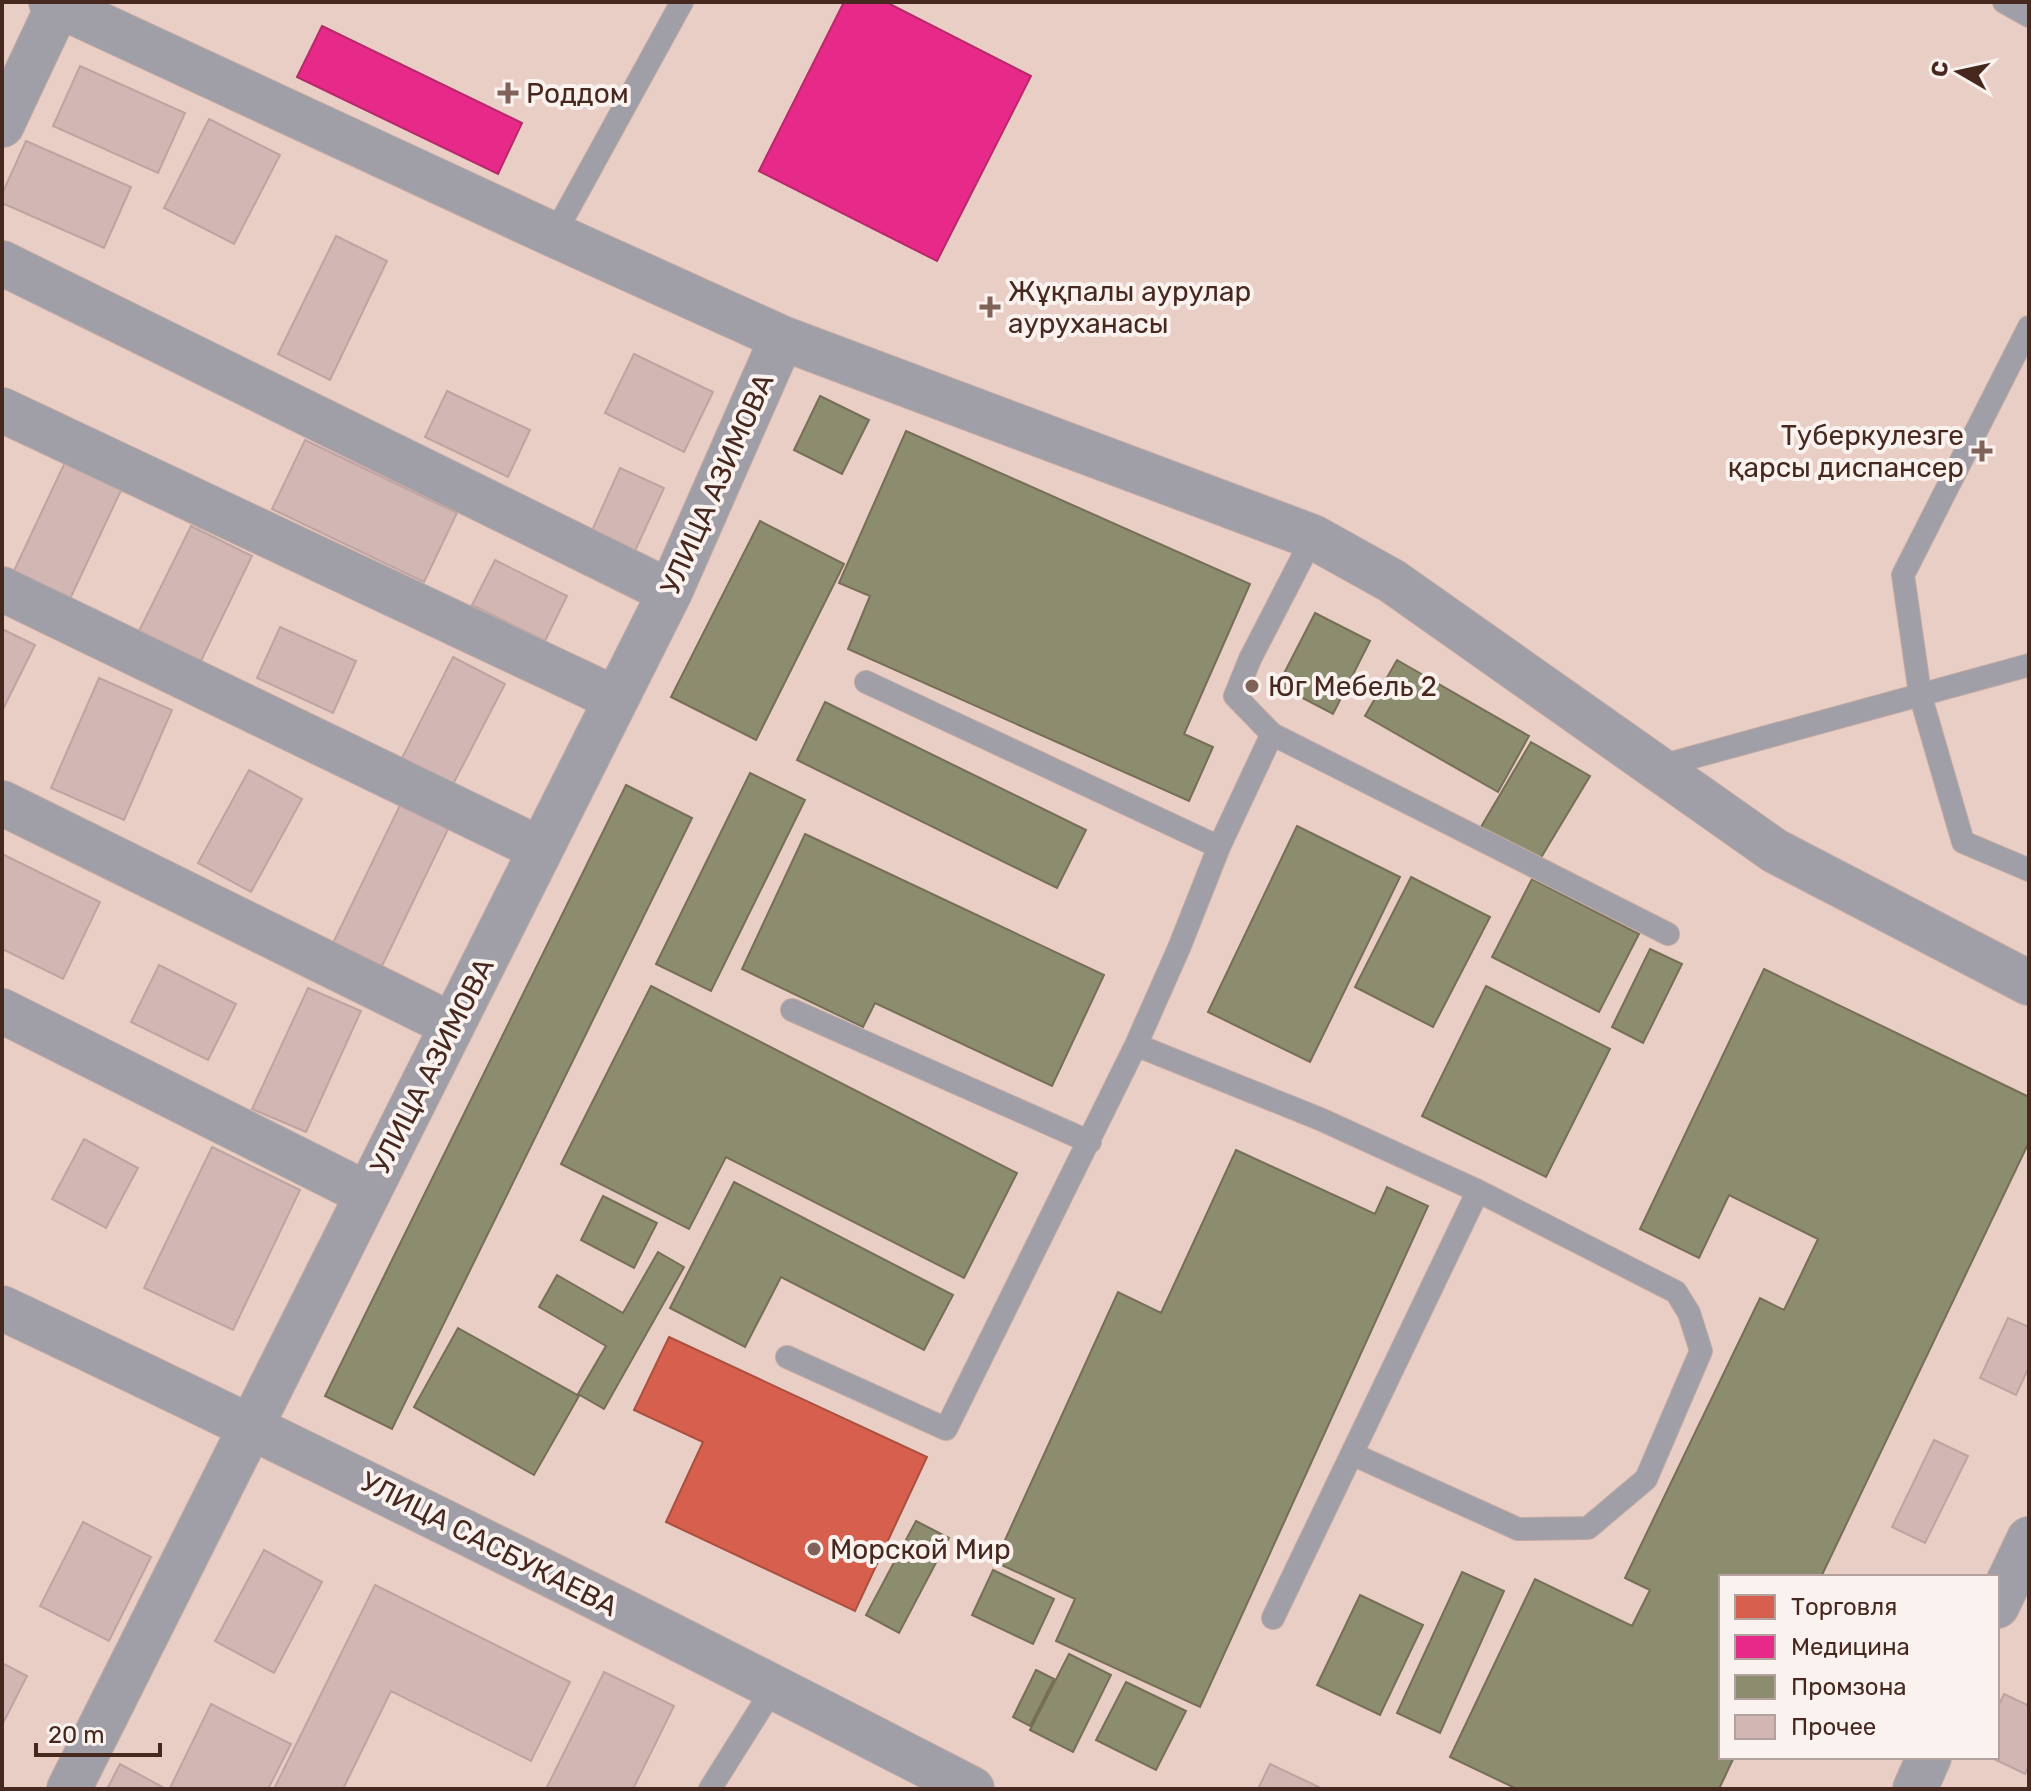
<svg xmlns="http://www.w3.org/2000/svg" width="2031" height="1791" font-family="Rubik,sans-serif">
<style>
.shops{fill:#d6604d;stroke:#ab4f3f;stroke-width:2}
.health{fill:#e7298a;stroke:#b7296a;stroke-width:2}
.industry{fill:#8c8c6e;stroke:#776e56;stroke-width:2}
.building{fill:#d2b6b3;stroke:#bea4a1;stroke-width:2}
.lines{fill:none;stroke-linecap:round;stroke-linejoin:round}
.service-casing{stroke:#c3aba4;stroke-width:24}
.minor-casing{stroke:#c3aba4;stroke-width:46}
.service{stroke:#a09ea6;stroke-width:22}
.minor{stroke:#a09ea6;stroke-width:44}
.poi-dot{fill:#806259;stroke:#faf2ef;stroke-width:3}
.labels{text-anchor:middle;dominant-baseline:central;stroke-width:8;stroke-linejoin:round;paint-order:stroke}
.poi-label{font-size:28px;fill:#47281f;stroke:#faf2ef;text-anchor:start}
.street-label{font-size:28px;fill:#47281f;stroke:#faf2ef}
</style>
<rect width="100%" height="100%" fill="#e9cec6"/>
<path class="shops" d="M669,1337L927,1457L855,1611L666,1522L703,1442L634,1410Z"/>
<path class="health" d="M844,2H886L1031,76L937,261L759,171Z
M322,26L522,123L498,174L297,77Z"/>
<path class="industry" d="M820,396L869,420L842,474L794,450Z
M906,431L1250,584L1184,734L1213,747L1189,801L848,649L870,596L839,583Z
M760,521L844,564L756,740L671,697Z
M1315,613L1370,641L1333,714L1278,685Z
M1397,660L1529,736L1498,792L1365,716Z
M825,702L1086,830L1057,888L797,760Z
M1531,742L1590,776L1539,861L1481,827Z
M750,773L805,800L711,991L656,964Z
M626,785L692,818L392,1429L325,1396Z
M1297,826L1400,877L1310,1062L1208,1012Z
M805,834L1104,975L1052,1086L875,1003L863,1027L742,969Z
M1411,877L1490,917L1433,1027L1355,987Z
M1532,879L1639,934L1599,1012L1492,957Z
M1650,949L1682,964L1643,1043L1612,1027Z
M1764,969L2029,1097V1142L1821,1577H1721V1757H1734L1719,1789H1517L1450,1757L1535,1579L1632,1626L1650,1590L1625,1578L1760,1298L1784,1310L1818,1239L1729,1195L1699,1258L1640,1229Z
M651,986L1017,1173L964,1278L726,1157L689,1229L561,1164Z
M1486,986L1610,1049L1546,1177L1422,1116Z
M1236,1150L1375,1214L1387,1187L1428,1206L1200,1707L1056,1641L1075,1599L995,1562L1118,1292L1161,1313Z
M734,1182L953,1295L924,1350L781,1277L745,1347L670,1308Z
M603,1196L657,1223L634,1268L581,1240Z
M658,1252L684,1267L604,1409L578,1394L606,1346L539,1307L557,1275L623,1313Z
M458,1328L579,1396L534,1475L414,1407Z
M916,1521L949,1538L899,1633L866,1615Z
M993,1570L1054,1599L1033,1644L972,1615Z
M1462,1572L1504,1591L1440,1733L1397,1713Z
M1360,1595L1423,1625L1380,1715L1317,1685Z
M1069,1654L1111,1675L1073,1752L1030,1730Z
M1036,1670L1054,1679L1030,1726L1013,1717Z
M1126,1682L1186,1711L1156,1770L1096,1740Z"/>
<path class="building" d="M80,66L185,113L158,173L53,126Z
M209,119L280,155L234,244L164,208Z
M26,141L131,187L104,248L2,203V194Z
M336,236L387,261L330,380L278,354Z
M634,354L713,392L684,452L605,413Z
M447,391L530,430L508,477L425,437Z
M305,440L457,513L424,582L272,509Z
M67,458L124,484L69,601L12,575Z
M620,468L664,488L628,566L585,546Z
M191,526L252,556L201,661L139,631Z
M495,560L567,596L545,641L472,605Z
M280,627L356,661L333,713L257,678Z
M2,629L35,645L2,711Z
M453,657L505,684L451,788L400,762Z
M99,678L172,710L124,820L51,788Z
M249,770L302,799L251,892L198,863Z
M403,799L451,823L382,966L333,943Z
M2,854L100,902L63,979L2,949Z
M159,965L236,1004L208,1060L131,1022Z
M308,988L361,1011L306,1132L252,1109Z
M84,1139L138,1168L106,1228L52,1199Z
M212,1147L300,1190L233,1330L144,1288Z
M2008,1318L2029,1327V1367L2016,1395L1980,1378Z
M1934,1440L1968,1456L1925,1543L1892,1527Z
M83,1522L151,1557L109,1641L40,1606Z
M264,1550L322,1582L274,1673L215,1641Z
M375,1585L570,1682L531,1761L391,1691L343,1789H274Z
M2,1663L27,1676L2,1725Z
M604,1672L674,1706L633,1789H546Z
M2004,1694L2029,1706V1765L2025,1774L1990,1757H1997V1709Z
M211,1704L291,1744L268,1789L170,1788Z
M120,1764L166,1789H107Z
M1270,1764L1323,1789H1258Z"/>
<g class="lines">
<g class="service-casing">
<path id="service" d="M2004,2L2029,16
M554,235L682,2
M2029,327L1903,575L1920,694L1963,842L2029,870
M866,682L1219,847
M1272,734L1668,934
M1657,767L2029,665
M792,1010L1090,1142
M1136,1045L1320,1119L1478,1191L1676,1292L1689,1313L1701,1351L1646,1479L1588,1528L1518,1529L1352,1454
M787,1357L946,1429L1136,1045L1179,948L1219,847L1272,734L1235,696L1250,659L1313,537
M1273,1618L1478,1191
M710,1789L774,1687"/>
</g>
<g class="minor-casing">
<path id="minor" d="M51,2L554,235L782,338L1313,537L1392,581L1775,851L2029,983
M2,125L58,6
M2,263L670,592
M2,410L616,699
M2,589L540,849
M2,803L452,1025
M2,1011L367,1194
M2,1308C328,1462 651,1623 972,1789
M1997,1606L2029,1539
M69,1789L670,592L782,338
M1915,1789L1929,1757"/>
</g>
<use href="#service" class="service"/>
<use href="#minor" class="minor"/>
</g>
<g class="poi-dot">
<path d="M504 81h8v8h8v8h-8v8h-8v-8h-8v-8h8z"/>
<path d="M986 295h8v8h8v8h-8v8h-8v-8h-8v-8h8z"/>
<path d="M1978 439h8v8h8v8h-8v8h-8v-8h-8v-8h8z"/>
<circle cx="1252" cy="686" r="8"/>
<circle cx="814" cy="1549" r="8"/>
</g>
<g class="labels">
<g class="poi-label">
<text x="526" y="93">Роддом</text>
<text x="1008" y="291">Жұқпалы аурулар<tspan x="1008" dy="32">ауруханасы</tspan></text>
<text x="1964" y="435" text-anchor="end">Туберкулезге<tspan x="1964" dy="32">қарсы диспансер</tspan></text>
<text x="1268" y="686">Юг Мебель 2</text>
<text x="830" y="1549">Морской Мир</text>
</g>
<g class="street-label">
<text transform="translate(717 484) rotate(-66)">УЛИЦА АЗИМОВА</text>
<text transform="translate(432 1066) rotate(-63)">УЛИЦА АЗИМОВА</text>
<text transform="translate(489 1544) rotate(27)">УЛИЦА САСБУКАЕВА</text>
</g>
</g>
<rect width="2031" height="1791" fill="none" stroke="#47281f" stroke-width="8"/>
<rect x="1719" y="1575" width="280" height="184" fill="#faf2ef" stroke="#b2a19c" stroke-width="2"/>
<rect x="1735" y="1595" width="40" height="24" fill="#d6604d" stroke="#b2a19c" stroke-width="2"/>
<text x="1791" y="1615" font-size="24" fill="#47281f">Торговля</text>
<rect x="1735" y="1635" width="40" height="24" fill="#e7298a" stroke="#b2a19c" stroke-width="2"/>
<text x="1791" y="1655" font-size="24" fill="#47281f">Медицина</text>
<rect x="1735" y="1675" width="40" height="24" fill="#8c8c6e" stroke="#b2a19c" stroke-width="2"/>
<text x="1791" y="1695" font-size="24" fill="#47281f">Промзона</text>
<rect x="1735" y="1715" width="40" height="24" fill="#d2b6b3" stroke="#b2a19c" stroke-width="2"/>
<text x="1791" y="1735" font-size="24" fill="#47281f">Прочее</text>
<g transform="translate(1959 72) rotate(279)" stroke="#faf2ef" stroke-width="6" paint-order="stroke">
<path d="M0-6L14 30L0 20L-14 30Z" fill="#47281f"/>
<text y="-12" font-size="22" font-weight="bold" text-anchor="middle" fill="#47281f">С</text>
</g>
<path d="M36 1743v12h124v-12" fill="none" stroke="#47281f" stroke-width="4"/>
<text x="48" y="1743" font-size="24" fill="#47281f" stroke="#faf2ef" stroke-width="6" paint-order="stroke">20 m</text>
</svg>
